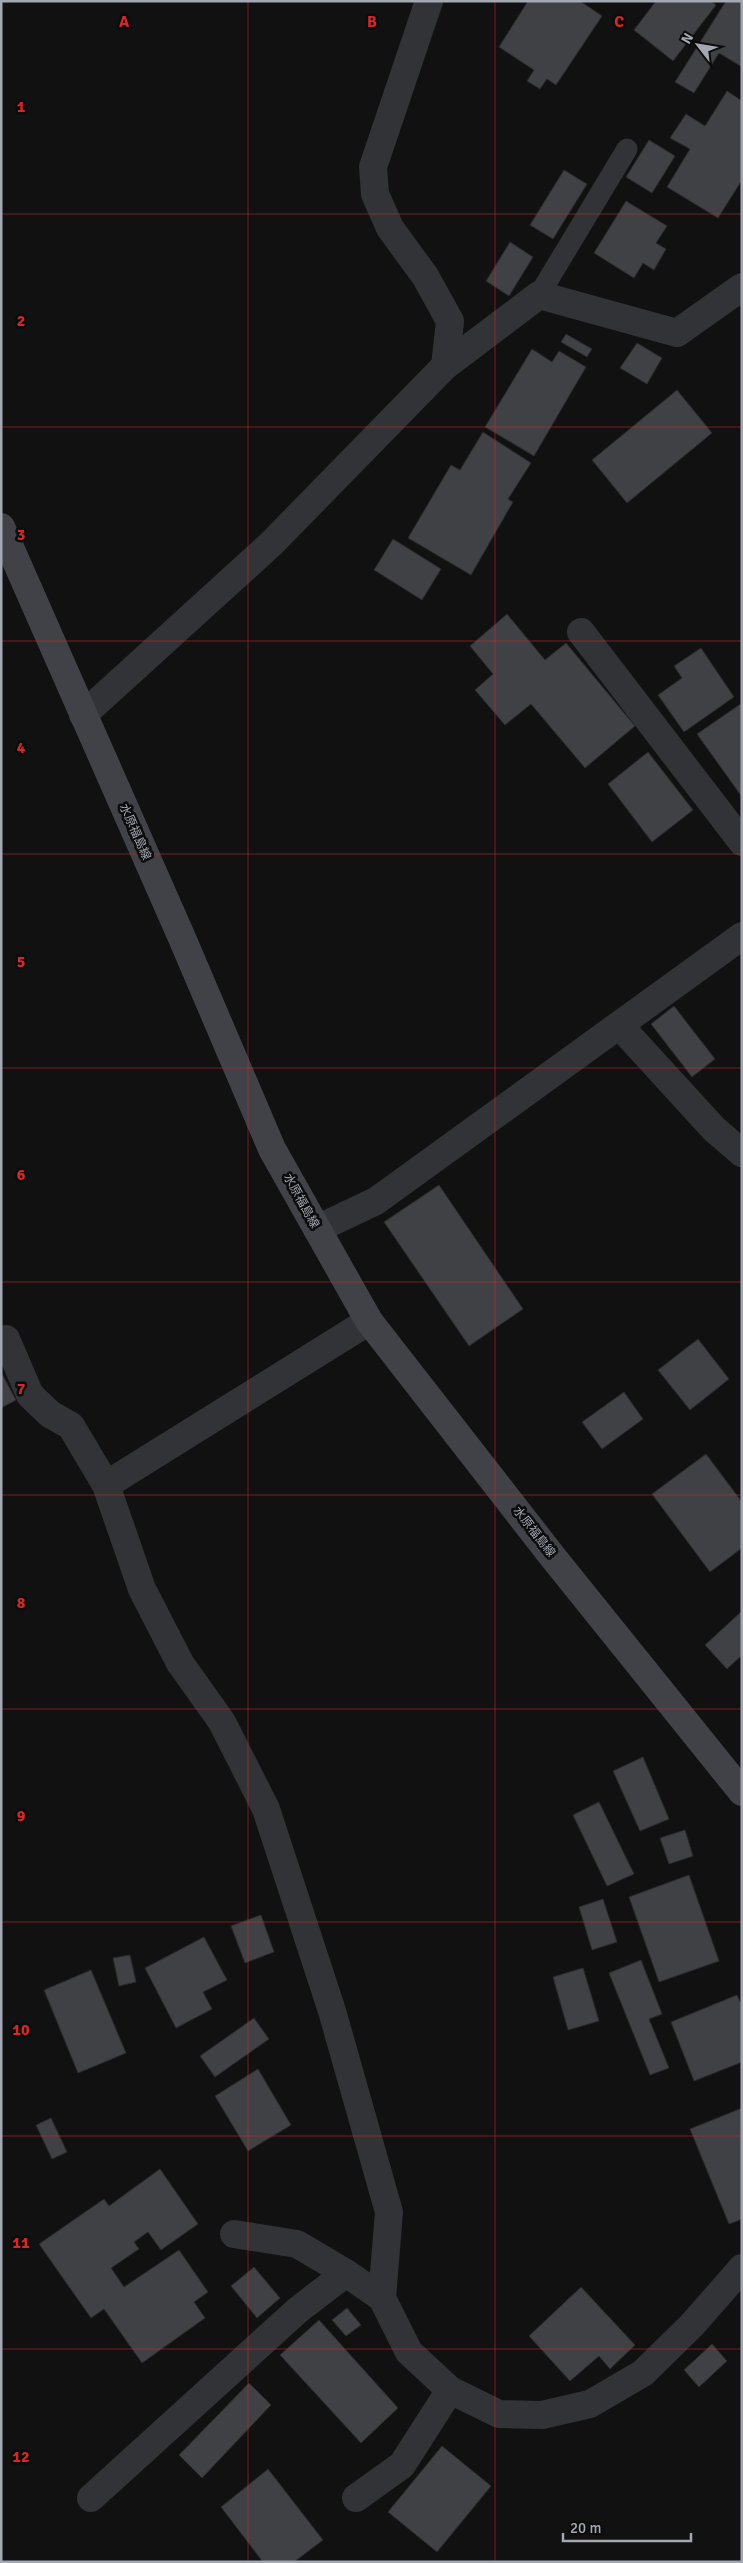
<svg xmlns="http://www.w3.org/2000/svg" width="743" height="2563" font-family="Signika,'Noto Sans JP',sans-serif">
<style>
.building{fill:#404145;stroke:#2b2b2e}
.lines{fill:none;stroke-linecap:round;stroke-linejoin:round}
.service{stroke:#323337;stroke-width:21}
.minor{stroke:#323337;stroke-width:28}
.secondary{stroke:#404247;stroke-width:28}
.grid{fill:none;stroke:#d62828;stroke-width:1;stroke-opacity:0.55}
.labels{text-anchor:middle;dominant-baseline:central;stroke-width:5;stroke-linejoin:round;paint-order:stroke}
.street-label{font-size:12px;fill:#a3a8b2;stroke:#0c0c0d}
.grid-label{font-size:16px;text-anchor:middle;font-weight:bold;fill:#d62828;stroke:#0c0c0d;stroke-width:5;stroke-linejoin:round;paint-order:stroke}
</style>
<rect width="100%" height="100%" fill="#111112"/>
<path class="building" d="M528,1H580L602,16L556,85L547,79L540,89L527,81L534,70L499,47Z
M656,1H711L716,5L673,61L634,30Z
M726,1H742V67L719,53L694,93L675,82Z
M727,91L742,101V180L718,218L667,187L690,149L670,138L686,114L705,126Z
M649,140L675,156L652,193L626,177Z
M564,170L587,184L553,239L530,225Z
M626,201L667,226L656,243L666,249L654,270L643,263L634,278L594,253Z
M510,242L533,257L509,296L486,281Z
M566,334L592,349L587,357L561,342Z
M637,343L662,358L647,384L620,368Z
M532,349L552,362L559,351L586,367L534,456L485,427Z
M677,390L712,433L627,503L592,460Z
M483,432L531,463L508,499L513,502L471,575L408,538L451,465L460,470Z
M393,539L441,569L422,600L374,570Z
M507,614L545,660L566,643L635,726L585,768L531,704L505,725L475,690L493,674L470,646Z
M701,648L734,697L684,732L658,695L682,678L674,666Z
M742,703V797L697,734Z
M648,752L693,810L652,842L608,784Z
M674,1006L715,1059L692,1077L651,1024Z
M439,1185L523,1309L469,1346L384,1222Z
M698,1339L729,1379L690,1410L658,1370Z
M1,1372L16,1400L1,1408Z
M624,1392L643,1419L602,1449L582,1422Z
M706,1454L742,1502V1548L710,1572L652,1494Z
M742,1611V1655L727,1669L705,1645Z
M643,1757L669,1819L640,1831L613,1771Z
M599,1802L634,1874L607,1886L573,1815Z
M685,1830L693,1856L669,1864L660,1838Z
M689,1875L719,1961L659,1982L629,1897Z
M603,1899L617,1942L592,1950L579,1907Z
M261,1915L274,1952L245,1963L231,1926Z
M204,1937L227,1980L203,1992L212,2009L176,2028L145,1968Z
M130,1955L136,1982L119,1986L113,1958Z
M641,1960L662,2014L649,2019L669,2068L650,2075L609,1973Z
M583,1968L599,2021L568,2030L553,1977Z
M91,1970L126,2053L78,2073L44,1990Z
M737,1995L742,2006V2062L694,2081L671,2022Z
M254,2018L269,2039L215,2077L200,2056Z
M258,2069L291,2125L248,2151L215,2096Z
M742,2108V2219L729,2224L690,2129Z
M51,2118L67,2152L52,2159L36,2125Z
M160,2169L198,2224L161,2250L148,2232L134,2242L139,2249L111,2268L124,2287L179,2250L208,2292L194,2302L205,2318L142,2363L104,2309L91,2318L39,2244L104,2199L109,2206Z
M254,2267L280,2298L257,2318L231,2286Z
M581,2287L635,2345L610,2369L599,2356L570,2381L529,2336Z
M347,2308L361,2325L346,2336L332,2320Z
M319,2320L398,2408L361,2443L280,2355Z
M712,2344L727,2361L699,2387L684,2370Z
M249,2383L271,2405L202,2478L179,2455Z
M442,2446L491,2486L437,2552L388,2512Z
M268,2469L323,2540L294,2562H263L221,2507Z"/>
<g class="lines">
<path class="service" d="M539,295L627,149"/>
<path class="minor" d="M445,366L539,295L677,333L742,287
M581,632L742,842
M83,715L271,544L445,366L450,321L425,276L390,228L375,194L373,167L429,1
M619,1025L714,1129L742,1153
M317,1229L376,1201L742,936
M6,1339L30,1395L50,1414L71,1426L106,1485L142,1589L180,1663L222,1722L266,1809L332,2011L389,2212L382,2298
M106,1485L369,1321
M234,2234L297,2244L346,2273L382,2298L409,2352L450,2390L499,2414L542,2415L590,2404L643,2373L692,2325L742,2268
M91,2498L298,2310L346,2273
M356,2498L402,2465L450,2390"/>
<path class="secondary" d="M1,527L182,938L272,1149L369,1321L552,1556L742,1792"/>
</g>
<path class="grid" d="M248,1V2562M495,1V2562M1,214H742M1,427H742M1,641H742M1,854H742M1,1068H742M1,1282H742M1,1495H742M1,1709H742M1,1922H742M1,2136H742M1,2349H742"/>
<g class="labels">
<g class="street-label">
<text transform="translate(135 832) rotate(66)">水原福島線</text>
<text transform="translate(301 1201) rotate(61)">水原福島線</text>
<text transform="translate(534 1532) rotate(52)">水原福島線</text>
</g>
</g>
<g class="grid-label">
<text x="124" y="27">A</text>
<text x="372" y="27">B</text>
<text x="619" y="27">C</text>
<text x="21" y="112">1</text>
<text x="21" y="326">2</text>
<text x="21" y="540">3</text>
<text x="21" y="753">4</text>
<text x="21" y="967">5</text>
<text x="21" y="1180">6</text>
<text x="21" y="1394">7</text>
<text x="21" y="1608">8</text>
<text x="21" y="1821">9</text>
<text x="21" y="2035">10</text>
<text x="21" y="2248">11</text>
<text x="21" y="2462">12</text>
</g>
<rect width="743" height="2563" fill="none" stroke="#a3a8b2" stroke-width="5"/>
<g transform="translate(698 45) rotate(301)" stroke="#0c0c0d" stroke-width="4" paint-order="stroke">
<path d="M0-4L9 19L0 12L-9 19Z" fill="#a3a8b2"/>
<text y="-8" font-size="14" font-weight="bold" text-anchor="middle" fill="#a3a8b2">N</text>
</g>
<path d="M563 2533v8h128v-8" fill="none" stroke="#a3a8b2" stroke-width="2.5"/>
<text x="570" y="2533" font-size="15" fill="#a3a8b2" stroke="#0c0c0d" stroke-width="4" paint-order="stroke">20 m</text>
</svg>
